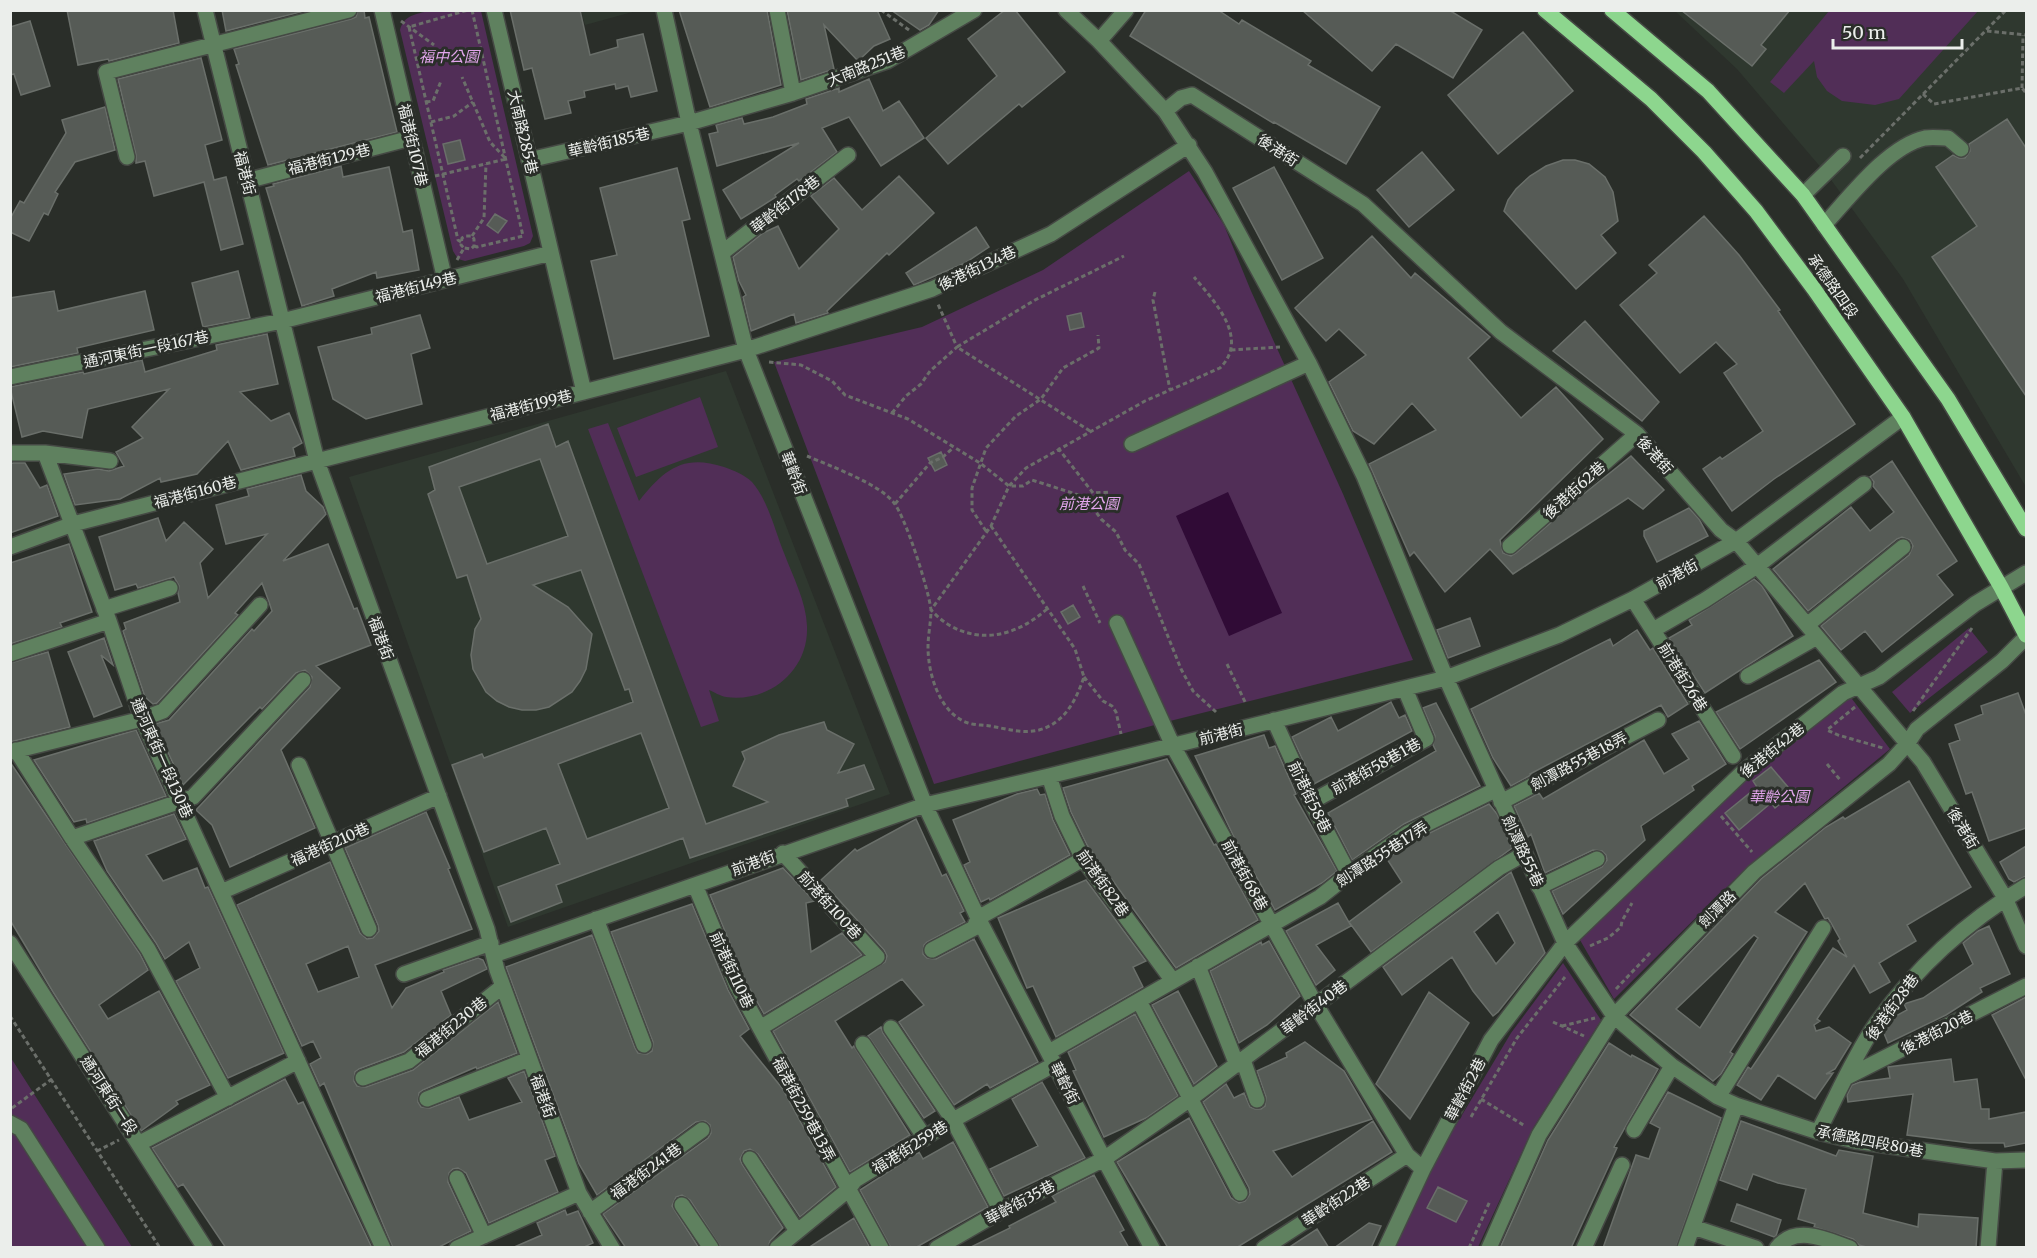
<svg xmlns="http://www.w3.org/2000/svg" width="2037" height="1258" font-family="Merriweather,'Noto Sans TC',serif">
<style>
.built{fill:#2f382f}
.green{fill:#512e57}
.water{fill:#300b36}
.building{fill:#565b56;stroke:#6a6f6a;stroke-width:1.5;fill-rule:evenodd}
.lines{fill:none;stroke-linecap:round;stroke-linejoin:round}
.minor-casing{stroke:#454944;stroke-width:18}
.major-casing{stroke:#454944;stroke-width:18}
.path{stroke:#6b6f6a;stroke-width:3;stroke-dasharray:4.5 3;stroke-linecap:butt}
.minor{stroke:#5f815f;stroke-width:15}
.major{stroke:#8dd68e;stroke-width:15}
.labels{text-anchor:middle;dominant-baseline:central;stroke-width:6;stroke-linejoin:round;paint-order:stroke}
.park-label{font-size:15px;font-style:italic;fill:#e1a5eb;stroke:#2a2e29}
.street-label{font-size:15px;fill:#ebeeeb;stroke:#2a2e29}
</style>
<rect width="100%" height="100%" fill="#2a2e29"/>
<path class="built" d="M581,10H636V11L585,25Z
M1675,11H2026V487L1903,279L1829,177L1737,69Z
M726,371L890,794L508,927L349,477Z"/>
<path class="green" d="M429,11H481L533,236L530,243L524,246L465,261L458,259L453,251L400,30C404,15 416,14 429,11Z
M1829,11V10L1978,11L1899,99L1875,105L1842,101L1827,91L1817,77L1814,61L1784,93L1770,82Z
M1189,171L1224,225L1251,291L1343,494L1413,660L1166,722L934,784L774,362L922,327L1043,270Z
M700,397L718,447L636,477L617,428Z
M608,423L639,501C663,471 682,453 724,467C733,470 745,475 752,482C768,500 775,531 784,553C793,577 806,601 807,626C809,671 768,703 726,697C720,696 714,692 709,690L719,721L701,727L588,429Z
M1969,628L1988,652L1910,713L1892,692Z
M1849,695L1890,749L1748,866L1614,999L1580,940L1747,777Z
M1563,963L1601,1020L1533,1128L1478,1247L1394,1248L1428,1172L1511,1033Z
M11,1058L132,1247H11Z"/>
<path class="water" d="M1228,492L1282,613L1229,636L1176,516Z"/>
<path class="building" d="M67,10H173L179,43L109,61L108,59L78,65Z
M222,10H308L226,31Z
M358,10H364L365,18L369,17L397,132L268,165L236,65L239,64L234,49L351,19L356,17Z
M510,10H580L590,55L618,47L617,40L643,34L657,91L631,97L628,86L616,89L615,84L584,91L585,97L568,101L571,113L545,119L532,68L524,70Z
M679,10H767L781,85L710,107Z
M787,10H877L890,39L874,46L858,61L824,25L834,69L801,80Z
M891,10H939L929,25L920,30Z
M1005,10H1015L1065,72L1022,107L1019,104L948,164L926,138L997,76L968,39Z
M1146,10H1218L1239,24L1242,20L1311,61L1308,65L1380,107L1346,164L1274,122L1273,123L1130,36Z
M1302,10H1449L1482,30L1453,78L1396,44L1372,71Z
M1681,10H1790L1761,45L1766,49L1752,66Z
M30,21L50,86L21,95L14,74L10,75V27Z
M1523,32L1573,91L1498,154L1448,95Z
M201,58L222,140L205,145L214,180L226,177L243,244L221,250L204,182L154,196L145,161L136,163V155L118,79Z
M869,79L883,111L899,101L924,138L881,166L849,117L822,128L837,152L799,181L797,179L775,195L776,197L741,219L723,190L799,143L717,166L709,134L718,132L716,125L742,118L744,124L773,117L807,104L806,99L839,88V92Z
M105,107L115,150L75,162L55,192L58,194L48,215L44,213L29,241L10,232V219L20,201L24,203L66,133L62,120Z
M2007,119L2026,148V396L1932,257L1977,226L1936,167L1953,155L1959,158H1965L1970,151L1969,144Z
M460,140L465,160L448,164L443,144Z
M1422,152L1454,190L1409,227L1377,190Z
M1563,160H1575L1589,164L1605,177L1613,192L1618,221L1601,235L1616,253L1576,289L1504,211L1508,200L1516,189L1530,176L1546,166Z
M341,166L343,177L389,167L403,232L412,230L419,270L377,278L376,272L332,289L334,296L302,306L266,188L274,186L273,184Z
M1274,167L1323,258L1282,280L1233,188Z
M677,168L690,219L682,221L709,336L614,359L591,261L617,255L600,188Z
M899,176L934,213L889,255L887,253L827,311L828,313L796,323L794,314L751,331L743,297L746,295L739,281L733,257L763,233L778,226L799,269L839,229L811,196L834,178L862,210Z
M495,214L507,221L498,233L487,225Z
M1704,216L1739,255L1780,310L1778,311L1855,424L1774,479L1732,511L1703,469L1720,457L1722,459L1763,431L1724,373L1737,364L1716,342L1680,373L1620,305L1657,273L1649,265Z
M976,227L989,247L965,263L914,285L906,273Z
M1372,236L1411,278L1415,273L1490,337L1468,358L1521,418L1556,387L1603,439L1500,540L1503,553L1511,556L1516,553L1580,497L1631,456L1664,490L1643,509L1628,498L1513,574L1490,549L1445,592L1414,552L1410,556L1369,464L1436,430L1412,403L1374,444L1353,431L1329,382L1366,355L1339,329L1326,341L1295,308Z
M238,271L250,318L203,327L192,283Z
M54,291L58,311L145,291L154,330L77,348L78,353L10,367V298Z
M1081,313L1084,327L1070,330L1067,316Z
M420,315L430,348L411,354L422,404L366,419L333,399L318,347L372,334L371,328Z
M1585,321L1659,402L1642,421L1553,351Z
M267,334L278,384L240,392L271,421L289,413L302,443L293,448L295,456L241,470L228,441L197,474L161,482L160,478L120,499L75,505L64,474L98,469L109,471L124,466L116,452L143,438L132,427L169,389L88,409L82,438L43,431L22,437L10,387L83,372L84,374L142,360L145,372L217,350L216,345Z
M548,424L556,447L568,441L706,824L768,802L733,786L745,759L742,752L779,735L824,722L827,730L854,744L838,773L864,765L874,789L846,799L848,806L690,858L683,838L556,885L562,902L511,922L498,887L560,864L546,828L484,852L452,765L482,754L484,758L633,702L629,689L625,690L581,570L533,585L568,607L592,634L586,669L580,681L572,692L549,707L536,710H522L509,707L497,701L486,692L473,669L471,655L475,629L481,619L467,575L457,578L428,494L435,490L429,467ZM540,459L568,536L487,564L459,487ZM641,733L669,808L587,839L558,764Z
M941,452L947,465L935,471L928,458Z
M1892,461L1957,561L1937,575L1953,595L1882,652L1865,631L1841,650L1821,626L1909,555L1913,546L1910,540L1902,537L1897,539L1808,611L1773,569L1851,507L1870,531L1894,512L1873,486L1874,482L1870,477Z
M13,463H25L40,488L47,485L58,516L10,533V464Z
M301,475L306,491L323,507L326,514L283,561L328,544L354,609L357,608L371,645L316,666L340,688L281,750L315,828L230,867L212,825L196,810L310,687L312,677L305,670L296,673L262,709L260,707L183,785L155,724L169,720L252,629L254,631L272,611L269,602L262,583L235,613L238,615L157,703L153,704L145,697L123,631L126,629L124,623L180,602L178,593L179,586L174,577L138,588L136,584L115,590L99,537L158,518L166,541L184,522L213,549L200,563L208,598L267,534L226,544L216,505L249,496L247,489Z
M1689,508L1699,519L1708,536L1657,562L1644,536V531Z
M69,544L92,612L60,623L62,627L10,644V563Z
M1754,579L1762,586L1793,636L1705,693L1669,638L1692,625L1689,620Z
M1073,605L1080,617L1068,624L1061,612Z
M1470,618L1480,646L1448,658L1437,630Z
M1637,630L1650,650L1653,648L1688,704L1668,717L1661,705L1530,774L1531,775L1511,786L1493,758L1471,709L1610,639L1613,646Z
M104,638L113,665L101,655L122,706L94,717L68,652Z
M48,652L70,727L10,742V663Z
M1819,660L1836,682L1740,749L1716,712Z
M2018,693L2026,715V828L1989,841L1972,792L1966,794L1949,744L1960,740L1955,725L1983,714L1981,706Z
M1391,702L1399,718L1405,715L1412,731L1314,784L1292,737L1331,717L1338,731Z
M1436,703L1480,786L1404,824L1352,860L1328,813L1436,751L1433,745L1435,736L1423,708Z
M1699,721L1726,764L1692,786L1694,790L1641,826L1645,840L1563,914L1552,891L1602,867L1607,860L1606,855L1602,851L1593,850L1545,873L1531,834L1528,837L1514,806L1539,793L1543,799L1644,740L1664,774L1689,759L1672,734Z
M136,730L166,796L87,823L86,819L74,822L34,760Z
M1264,735L1269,748L1275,746L1296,794L1294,795L1337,871L1322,883L1275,910L1233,835L1195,756Z
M1167,759L1214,845L1216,844L1258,920L1176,968L1087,845L1071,812L1063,788Z
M10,762L140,954L148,970L99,1005L108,1019L159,991L210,1085L176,1101L178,1104L141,1131L53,992L10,920Z
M1771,767L1793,793L1775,808L1771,803L1739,830L1725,813L1757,787L1753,781Z
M1909,781L1971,887L1907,925L1916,941L1879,963L1890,982L1870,993L1854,965L1817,1019L1820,1021L1814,1025L1816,1031L1829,1027L1851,1043L1835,1069L1826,1074L1833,1073L1815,1099L1778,1075L1761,1100L1737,1085L1748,1067L1751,1069L1833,948L1847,957L1838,941L1840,939L1831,923L1828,918L1825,919L1805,883L1775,912L1807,932L1730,1052L1733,1054L1721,1074L1713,1081L1630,1015L1761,879L1826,827L1843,817L1845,819ZM1754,935L1758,938L1700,1028L1676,1009Z
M1037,789L1040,795L1045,794L1053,820L1070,855L990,900L989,898L981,902L964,865L970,862L953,820L1017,794Z
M1489,804L1497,814L1512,848L1371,952L1349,922L1402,882L1387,859L1413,841Z
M426,812L450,868L448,869L472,929L375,965L392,1008L406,988L444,972L443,970L478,958L483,960L487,969L441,991L451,1015L404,1052L359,1069L355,1072L354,1081L357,1086L366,1087L413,1070L498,1002L517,1053L477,1069L476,1067L423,1090L419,1093L418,1102L421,1107L430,1108L459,1097L469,1120L522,1102L508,1078L524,1071L555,1156L545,1160L558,1192L489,1223L466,1173L458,1168L453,1169L449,1173L448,1182L471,1231L437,1248H393L324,1083L320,1086L310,1064L321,1058L313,1041L302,1046L237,905L330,862L360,933L367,939L373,938L379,931L378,925L345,848ZM348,946L359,977L318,992L306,964Z
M174,814L186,839L146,855L163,881L197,868L205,888L208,887L284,1053L228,1078L176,981L200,968L189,942L165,959L156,943L107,871L94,841Z
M916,819L942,876L946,874L964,911L960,913L965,922L927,942L924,945L923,954L927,958L936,959L974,939L1038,1062L990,1088L987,1084L954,1105L899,1022L924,1005L902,979L835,1021L852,1048L854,1046L910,1135L850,1172L773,1031L885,962L887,956L884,950L821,880L855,849L857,851Z
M2026,846V876L2014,882L2009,879L2000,862Z
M783,868L814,901L806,903L811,952L842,933L862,955L764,1014L746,982L710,895Z
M1511,872L1545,953L1498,1012L1493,1016L1473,991L1452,957L1402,995L1383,967ZM1498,912L1515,943L1496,964L1474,932Z
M1086,880L1146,961L1133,967L1143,987L1056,1037L1033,986L1027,988L998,918Z
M1338,903L1351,926L1316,945L1335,970L1316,985L1286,931Z
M692,904L728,990L749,1029L740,1036L782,1088L836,1187L800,1217L758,1154L750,1149L744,1151L740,1159L742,1164L783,1228L770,1241L768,1248H721L690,1200L682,1195L676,1197L672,1206L699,1248H626L603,1214L708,1138L711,1133L710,1125L705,1121L696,1122L597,1195L579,1164L506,967L592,935L635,1048L638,1053L647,1054L652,1051L653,1042L611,932Z
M1989,926L2010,974L1980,988L1982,992L1946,1015L1888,1043L1883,1031L1894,1017L1907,1010L1904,1004L1923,998L1973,964L1963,943L1978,931Z
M1269,941L1300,996L1267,1025L1239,1043L1210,971L1261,942L1262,945Z
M1178,991L1217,1066L1194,1084L1152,1005Z
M1429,992L1469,1023L1410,1119L1376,1084Z
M2026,997V1080L1992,1015Z
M1135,1014L1178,1096L1146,1118L1104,1137L1073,1071L1076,1070L1068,1052Z
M881,1027L883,1033L935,1111L924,1118L868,1036Z
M1305,1042L1344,1071L1372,1119L1273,1151L1292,1177L1373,1121L1392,1152L1236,1248H1168L1117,1162L1189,1118L1231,1198L1239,1203L1245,1201L1250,1194L1249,1188L1203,1102L1226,1084L1234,1098L1244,1093L1250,1107L1255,1109H1261L1265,1106L1266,1097L1257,1071L1287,1057L1286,1053Z
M1609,1043L1631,1057L1632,1055L1658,1069L1614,1147L1617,1148L1571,1248H1500L1548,1140Z
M1951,1059L1954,1082L1977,1079L1981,1109H1989V1119L2026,1112V1143L2005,1147L2004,1143H1970L1907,1135L1913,1094L1848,1102L1847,1095L1852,1085L1860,1082L1890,1078L1888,1067Z
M285,1079L298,1104L303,1102L372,1248H226L183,1184L178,1187L152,1148Z
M1042,1082L1085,1158L1004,1196L990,1169L1038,1146L1012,1099Z
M1668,1092L1721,1118L1676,1248H1603L1636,1155L1649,1159L1660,1128L1650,1123Z
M1741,1121L1836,1156L1839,1150L1873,1156L1863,1213L1918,1227L1919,1214L1978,1218L1976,1248H1870L1859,1245L1853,1239L1814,1227L1815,1224L1798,1219L1806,1189L1778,1183L1753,1174L1747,1190L1720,1180Z
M953,1142L988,1207L915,1248H891L860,1190L919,1152L923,1159Z
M1094,1175L1124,1230L1120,1232L1129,1248H969L1010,1228L1009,1226L1056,1202L1052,1196Z
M1438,1187L1467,1201L1456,1222L1427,1208Z
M1737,1204L1781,1220L1776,1236L1774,1237L1731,1221Z
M565,1210L567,1215L578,1211L593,1243L582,1248H512L542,1235L537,1223Z
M854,1218L870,1248H808Z
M1369,1223L1381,1226L1371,1248H1334Z
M1317,1229L1329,1248H1288Z"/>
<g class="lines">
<g class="minor-casing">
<path id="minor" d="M205,10L317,461L487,929L497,970L579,1193L612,1248
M382,10L445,280
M494,10L584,392
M664,10L689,123L746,350L925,805L978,918L1104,1159L1152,1248
M777,10L793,93
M1066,10L1099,41L1165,111L1205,172L1309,363L1364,476L1446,678L1565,943L1614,1016L1672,1066L1718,1097L1736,1105L1818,1132L1855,1141L1995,1161L2026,1160
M1099,41L1126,10
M1165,111L1181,98L1192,95L1363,204L1501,332L1637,434L1721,530L1736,541L1923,762L2005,898L2026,946
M127,157L106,72L349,10
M529,160L689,123L793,93L887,61L974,10
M246,181L411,138
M1803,195L1843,156
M1824,225C1849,198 1888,146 1925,138C1932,137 1941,138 1948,138L1961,149
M723,252L848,155
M10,377L282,321L551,253
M1132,444L1309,363
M10,453H45L110,461
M45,453L109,621L142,719L383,1248
M1510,546L1637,434
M10,547L73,524L746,350L932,289L1051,234L1189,145
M1633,599L1733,756
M104,609L170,588
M1117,623L1173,746L1316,1005L1407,1155L1423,1169
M1807,625L1903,547
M1653,630L1705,600L1757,566L1864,484
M10,654L109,621
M1748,676L1817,637
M1274,720L1311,802L1349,874
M16,750L72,838L148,949L228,1098
M10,752L142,719L163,711L260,605
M299,765L369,929
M1049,776L1062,816L1083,859L1173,981
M1311,802L1426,739L1405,689
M1501,802L1658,720
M72,838L193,797L303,680
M695,885L737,986L881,1248
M1539,887L1597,859
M221,892L439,796
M596,919L644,1045
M10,943L205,1248
M932,950L974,928L978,918L1083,859
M494,955L925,805L1049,776L1446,678L1559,635L1633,599L1736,541L1903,417
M1198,966L1237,1065
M404,974L491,943
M1139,1001L1240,1193
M760,1028L877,957L783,853
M891,1028L953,1120L1001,1211
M863,1044L925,1138
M1049,1052L1320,897L1349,874L1408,833L1495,790
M1243,1060L1257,1100
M1847,1077L2026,986
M363,1078L409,1061L503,986
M1718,1097L1823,928
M427,1099L529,1059
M10,1123L21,1129L97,1248
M1634,1130L1672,1066
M1818,1132C1836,1098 1852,1060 1874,1027C1913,970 1967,921 2026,886
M140,1143L298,1061
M750,1159L797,1231
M457,1178L484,1236
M682,1205L711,1248
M590,1212L702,1130
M1693,1227L1756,1248
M457,1248L579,1193
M777,1248L848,1190L855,1180L953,1120L1055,1064
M937,1248L1001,1211L1104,1159L1190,1099L1499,868L1524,854
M1264,1248L1407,1155
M1386,1248L1423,1169L1491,1040L1565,943L1743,772L1843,693L1879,677L1975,604L2026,573
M1489,1248L1539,1135L1614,1016L1754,872L1889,764L1907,744L1917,729L2002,661L2026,637
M1584,1248L1622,1165
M1685,1248L1736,1105
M1777,1248C1795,1224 1828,1240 1850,1248
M1988,1248L1995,1161"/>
</g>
<g class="major-casing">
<path id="major" d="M1545,10L1651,99L1704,152L1756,211L1814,289L1903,417L2001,587L2026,635
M1612,10L1708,91L1803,195L1948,399L2026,529"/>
</g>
<path class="path" d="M472,10L523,236L477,247L474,246
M881,10L909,30
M401,21L434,45
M1987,31L2026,35
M469,57L481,53
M2022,88L2023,35
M1923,94L1934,104L2022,88L2026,93
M426,102L433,101L441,81
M431,122L454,116L473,102
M1860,158L2006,10
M435,176L506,159L490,142L462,77
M472,236L484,218L486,164
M461,242L458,240L409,27L468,10
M457,260L464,248L461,245L462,238L465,236H472L474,239V246L471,249L464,248
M1155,292L1153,300L1170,390
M1231,350L1280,347
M769,362L801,365L832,381L845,395L908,419L980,463L1009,486H1023L1032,480L1085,497L1101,519L1116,532L1125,550L1139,564L1181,669L1193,691L1216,712
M892,413L906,396L921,384L930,371L957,347L937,302
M1090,431L957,347L1035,300L1124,256
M1058,448L1093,493L1111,492
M807,456C830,466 880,484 894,503C906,518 929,591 931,610C931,622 928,635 928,647C928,673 939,713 968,723C974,725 983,725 990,726C1008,729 1022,734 1039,730C1065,723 1076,700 1084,677L1075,649L991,526
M895,504L930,463L943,457L953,448
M986,531L972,510V488L986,448L1016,416L1041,399L1063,368L1099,348L1098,335
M1083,586L1100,623
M1047,609C1019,634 983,645 949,625C942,621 936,615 931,610L991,526L1009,486L1026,468L1145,401L1220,368C1250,338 1214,301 1194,277
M1227,664L1246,704
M1084,677L1103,701L1112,706L1116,712L1121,734
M1855,707L1827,730L1838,735L1883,748
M1913,711L1972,628
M1827,764L1841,781
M1721,816L1752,852
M1590,946L1608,938L1621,927L1622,921L1632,903
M1616,989L1651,952
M10,1016L160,1248
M1553,1022L1584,1036
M1562,1026L1595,1018
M1481,1099L1525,1126
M12,1108L52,1079
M1471,1117L1517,1038L1565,977
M97,1151L119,1140
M1469,1248L1490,1201"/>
<use href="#minor" class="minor"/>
<use href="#major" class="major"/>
</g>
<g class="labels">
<g class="park-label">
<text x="449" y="56">福中公園</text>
<text x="1089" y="503">前港公園</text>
<text x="1779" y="796">華齡公園</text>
</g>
<g class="street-label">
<text transform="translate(866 66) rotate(-22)">大南路251巷</text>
<text transform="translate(523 132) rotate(77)">大南路285巷</text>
<text transform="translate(609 142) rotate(-13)">華齡街185巷</text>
<text transform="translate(413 145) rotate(77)">福港街107巷</text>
<text transform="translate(1278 150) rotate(33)">後港街</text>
<text transform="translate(329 159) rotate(-14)">福港街129巷</text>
<text transform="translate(245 173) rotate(76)">福港街</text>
<text transform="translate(785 204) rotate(-38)">華齡街178巷</text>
<text transform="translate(977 268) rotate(-25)">後港街134巷</text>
<text transform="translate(1833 286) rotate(55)">承德路四段</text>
<text transform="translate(416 287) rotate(-14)">福港街149巷</text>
<text transform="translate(146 349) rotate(-12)">通河東街一段167巷</text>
<text transform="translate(531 405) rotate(-14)">福港街199巷</text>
<text transform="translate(1655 455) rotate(48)">後港街</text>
<text transform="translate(794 473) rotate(69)">華齡街</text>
<text transform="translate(1574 490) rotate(-42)">後港街62巷</text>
<text transform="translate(195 492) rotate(-15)">福港街160巷</text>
<text transform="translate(1677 574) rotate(-29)">前港街</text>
<text transform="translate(381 638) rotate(70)">福港街</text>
<text transform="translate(1683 677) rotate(58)">前港街26巷</text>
<text transform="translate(1221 734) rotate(-14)">前港街</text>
<text transform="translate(1772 750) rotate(-39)">後港街42巷</text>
<text transform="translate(162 758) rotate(66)">通河東街一段130巷</text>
<text transform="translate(1579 761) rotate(-28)">劍潭路55巷18弄</text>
<text transform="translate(1376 766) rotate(-29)">前港街58巷1巷</text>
<text transform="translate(1310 797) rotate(64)">前港街58巷</text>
<text transform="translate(1963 828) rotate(59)">後港街</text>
<text transform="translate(330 844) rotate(-24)">福港街210巷</text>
<text transform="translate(1523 851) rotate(65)">劍潭路55巷</text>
<text transform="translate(1382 854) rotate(-33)">劍潭路55巷17弄</text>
<text transform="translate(753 863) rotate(-20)">前港街</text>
<text transform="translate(1245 875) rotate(61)">前港街68巷</text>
<text transform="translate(1103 883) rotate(55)">前港街82巷</text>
<text transform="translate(830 905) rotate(48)">前港街100巷</text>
<text transform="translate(1717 909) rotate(-45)">劍潭路</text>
<text transform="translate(732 970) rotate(65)">前港街110巷</text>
<text transform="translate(1314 1007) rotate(-37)">華齡街40巷</text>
<text transform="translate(1892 1007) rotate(-54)">後港街28巷</text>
<text transform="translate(451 1027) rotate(-39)">福港街230巷</text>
<text transform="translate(1937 1032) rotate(-27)">後港街20巷</text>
<text transform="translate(1065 1083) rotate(63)">華齡街</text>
<text transform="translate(1465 1089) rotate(-62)">華齡街2巷</text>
<text transform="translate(109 1095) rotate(57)">通河東街一段</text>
<text transform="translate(543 1096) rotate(70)">福港街</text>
<text transform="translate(804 1109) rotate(62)">福港街259巷13弄</text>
<text transform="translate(1870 1141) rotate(11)">承德路四段80巷</text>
<text transform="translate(910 1147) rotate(-32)">福港街259巷</text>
<text transform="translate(646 1171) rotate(-36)">福港街241巷</text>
<text transform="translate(1336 1201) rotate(-33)">華齡街22巷</text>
<text transform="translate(1020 1202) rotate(-28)">華齡街35巷</text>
</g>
</g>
<rect width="2037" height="1258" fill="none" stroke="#ebeeeb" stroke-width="24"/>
<path d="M1833 39v9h129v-9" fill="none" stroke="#ebeeeb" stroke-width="3"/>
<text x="1842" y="39" font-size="18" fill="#ebeeeb" stroke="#2a2e29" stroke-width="4.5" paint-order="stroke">50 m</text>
</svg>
